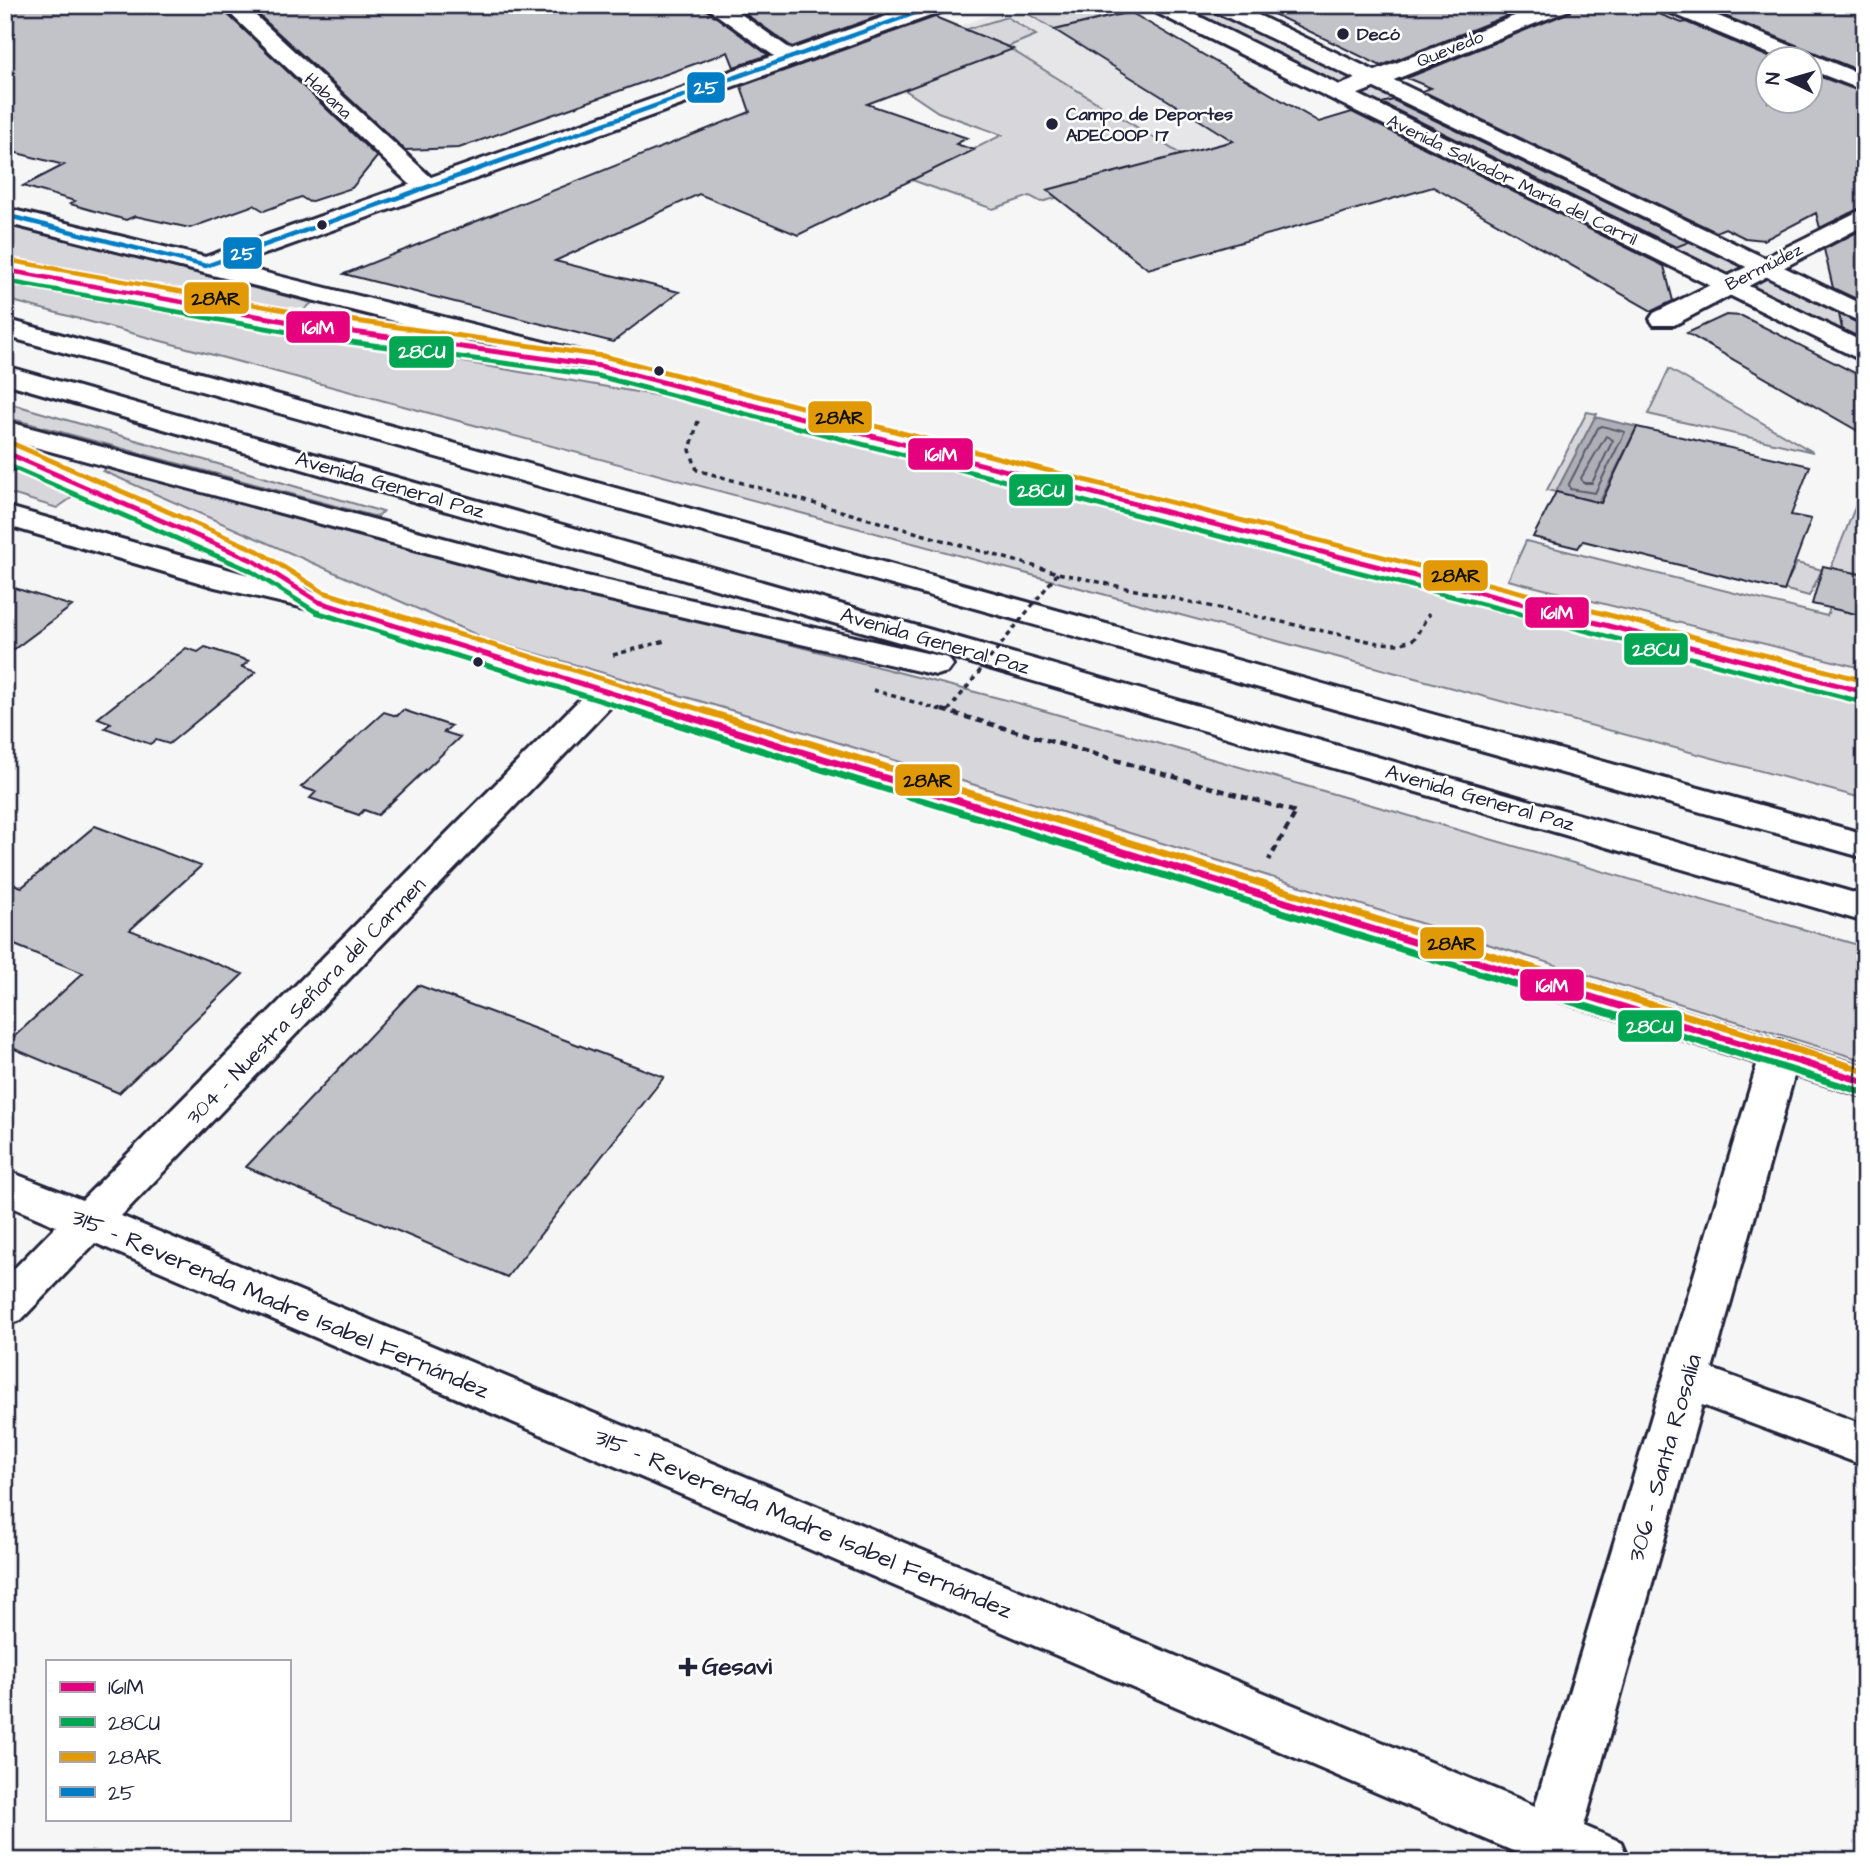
<svg xmlns="http://www.w3.org/2000/svg" width="1870" height="1866" font-family="'Architects Daughter',sans-serif">
<style>
.built{fill:#e6e6e9}
.green{fill:#d7d7db;stroke:#7c7c8b;stroke-width:2}
.water{fill:#aeaeb7;stroke:#767685;stroke-width:2}
.lines{fill:none;stroke-linecap:round;stroke-linejoin:round}
.shore{stroke:#5a5a6d;stroke-width:2}
.building{fill:#c2c2c9;stroke:#22223b;stroke-width:2}
.minor-casing{stroke:#22223b;stroke-width:6}
.tertiary-casing{stroke:#22223b;stroke-width:6}
.motorway-casing{stroke:#22223b;stroke-width:6}
.path-far1{stroke:#22223b;stroke-width:3.5;stroke-dasharray:5 4.5;stroke-linecap:butt}
.path{stroke:#22223b;stroke-width:4.5;stroke-dasharray:7 5;stroke-linecap:butt}
.minor{fill:#fff;fill-rule:evenodd}
.tertiary{fill:#fff;fill-rule:evenodd}
.motorway{fill:#fff;fill-rule:evenodd}
.path-bridge{stroke:#22223b;stroke-width:3.5;stroke-dasharray:5 4.5;stroke-linecap:butt}
.bus-1-far2-casing{stroke:#fff;stroke-width:8}
.bus-1-far1-casing{stroke:#fff;stroke-width:10}
.bus-1-casing{stroke:#fff;stroke-width:12}
.bus-2-far2-casing{stroke:#fff;stroke-width:8}
.bus-2-far1-casing{stroke:#fff;stroke-width:10}
.bus-2-casing{stroke:#fff;stroke-width:12}
.bus-3-far2-casing{stroke:#fff;stroke-width:8}
.bus-3-far1-casing{stroke:#fff;stroke-width:10}
.bus-3-casing{stroke:#fff;stroke-width:12}
.bus-4-casing{stroke:#fff;stroke-width:8}
.bus-1-far2{stroke:#e5007d;stroke-width:4.5}
.bus-1-far1{stroke:#e5007d;stroke-width:5}
.bus-1{stroke:#e5007d;stroke-width:7}
.bus-2-far2{stroke:#00a651;stroke-width:4.5}
.bus-2-far1{stroke:#00a651;stroke-width:5}
.bus-2{stroke:#00a651;stroke-width:7}
.bus-3-far2{stroke:#e29906;stroke-width:4.5}
.bus-3-far1{stroke:#e29906;stroke-width:5}
.bus-3{stroke:#e29906;stroke-width:7}
.bus-4{stroke:#007dc5;stroke-width:4.5}
.poi-dot{fill:#22223b;stroke:#fff;stroke-width:2.5}
.labels{text-anchor:middle;dominant-baseline:central;stroke-width:5;stroke-linejoin:round;paint-order:stroke}
.far-poi-label{font-size:18px;font-weight:bold;fill:#22223b;stroke:#fff;text-anchor:start}
.far-street-label{font-size:18px;fill:#22223b;stroke:#fff}
.street-label{font-size:21px;fill:#22223b;stroke:#fff}
.near-street-label{font-size:24px;fill:#22223b;stroke:#fff}
.near-poi-label{font-size:24px;font-weight:bold;fill:#22223b;stroke:#fff;text-anchor:start}
.line-badge{stroke:#fff;stroke-width:2.5}
.badge-label{font-size:19px;text-anchor:middle;font-weight:bold;fill:#fff}
.pale-badge-label{font-size:19px;text-anchor:middle;font-weight:bold;fill:#111}
</style>
<rect width="100%" height="100%" fill="#f6f6f7"/>
<filter id="ink" filterUnits="userSpaceOnUse"><feTurbulence type="fractalNoise" baseFrequency=".0143" numOctaves="2"/><feDisplacementMap in="SourceGraphic" scale="14" xChannelSelector="R" yChannelSelector="G"/><feConvolveMatrix kernelMatrix="1 2 1 2 8 2 1 2 1" color-interpolation-filters="sRGB"/></filter>
<g filter="url(#ink)">
<path class="built" d="M1017,5H1118L1433,187L1148,269L1058,198L1117,172L1146,164L957,27Z"/>
<path class="green" d="M1087,5L1107,17L1055,30L1015,6Z
M1159,5H1220L1865,316V354Z
M1007,17L1036,35L1007,47L1193,162L1041,202L1030,196L993,209L912,180L1002,135L938,112L862,61Z
M5,223L312,303L302,311L5,259Z
M5,283L671,398L780,423L1865,705V799L5,299Z
M1669,369L1813,452L1648,414Z
M5,402L383,512L377,517L5,417Z
M1587,412L1597,414L1556,492L1547,490Z
M5,463L77,494L57,508L5,492Z
M112,465L244,504L1014,702L1865,947V1061L775,723L484,638L103,471Z
M1865,482V575L1831,568Z
M1526,541L1827,616L1830,608L1865,616V669L1508,580Z
M1797,563L1822,570L1809,596L1783,589Z"/>
<path class="water" d="M1595,417L1637,427L1599,503L1556,492Z"/>
<g class="lines">
<path class="shore" d="M1602,426L1625,432L1595,493L1570,489L1569,484L1598,428Z
M1606,436L1613,440L1592,483H1583L1581,478Z"/>
</g>
<path class="building" d="M5,5H218L377,157L352,188L309,202L301,197L264,211L254,205L190,228L135,216L126,220L70,204L75,201L23,186L64,165L5,150Z
M248,5H700L768,55L734,67L728,52L459,148L405,150Z
M733,5H905L907,6L792,47Z
M1255,5H1534L1381,66Z
M1573,5H1636L1682,23L1686,22L1776,60H1768V102H1810V73L1865,93V206L1820,228L1816,213L1764,240L1745,238L1725,228L1716,232L1422,91L1431,88L1407,78L1570,12Z
M1736,5H1843L1865,13V73L1715,12Z
M1130,12L1319,122L1352,112L1664,266L1673,301L1652,311L1433,187L1148,269L1047,190L1233,141L1055,30Z
M935,17L1013,49L867,104L967,138L956,144L974,150L798,235L699,194L555,261L679,292L613,342L344,274L750,112L741,86Z
M1393,100L1689,242L1676,247L1382,103Z
M1865,228V303L1833,288L1824,249Z
M1839,314L1865,326V340L1842,329Z
M1726,315L1742,316L1865,378V435L1687,333Z
M1637,427L1810,466L1791,515L1811,519L1784,591L1583,541L1578,548L1533,537L1556,492L1601,503Z
M1823,566L1865,575V616L1812,604Z
M5,585L72,606L5,656Z
M205,647L249,661L242,667L256,672L169,744L156,740L150,744L105,728L111,723L98,718L186,648L198,652Z
M403,710L451,726L444,732L460,737L378,815L364,810L359,815L310,798L316,792L301,787L384,712L397,716Z
M95,826L201,866L130,930L243,974L119,1093L5,1045L83,973L5,941V881L22,887Z
M418,985L664,1077L507,1277L246,1167Z"/>
<g class="lines">
<g class="minor-casing">
<path id="minor" d="M221,5H244L435,181L438,186L435,191H417Z
M703,5H728L803,58L800,63H784Z
M1542,5H1571L1569,10L1346,99L1338,101L1327,94L1330,89Z
M1662,5H1691L1865,76V91L1811,70V60H1784L1664,10Z
M1865,208V225L1674,325H1654L1650,319L1654,313Z
M605,683L617,686L622,693L617,700L121,1216L1535,1806L1760,1055L1766,1045L1780,1040L1794,1045L1800,1055L1712,1369L1865,1425V1466L1702,1405L1584,1826L1621,1842L1629,1861H1518L1520,1854L95,1243L21,1320L5,1325V1278L56,1226L5,1204V1170L82,1200L593,686Z"/>
</g>
<g class="tertiary-casing">
<path id="tertiary" d="M918,5H949L947,10L234,265L725,387L1865,682V702L705,399L5,223V208L205,257Z
M1149,5H1176L1865,343V362L1151,10Z
M1210,5H1237L1865,306V324L1212,10Z
M5,262L232,305L414,333L424,335L428,341L424,347L414,349L232,321L5,278Z
M5,443L265,554L301,577L306,584L303,589L1865,1067V1097L309,609L215,587L5,525V506L259,578L243,568L5,463Z"/>
</g>
<g class="motorway-casing">
<path id="motorway" d="M5,319L1865,834V858L5,336Z
M5,366L1865,896V922L5,383Z
M5,421L582,575L948,658L953,665L948,672L936,675L566,590L5,439Z"/>
</g>
<path class="path-far1" d="M698,421L690,450L697,470L1058,573L1378,643L1399,644L1414,639L1429,614
M613,655L665,641
M873,690L948,712"/>
<path class="path" d="M942,710L1296,812L1269,860"/>
<use href="#minor" class="minor"/>
<use href="#tertiary" class="tertiary"/>
<use href="#motorway" class="motorway"/>
<path class="path-bridge" d="M948,711L1058,573"/>
<g class="bus-1-far2-casing">
<path id="bus-1-far2" d="M5,270L243,313"/>
</g>
<g class="bus-1-far1-casing">
<path id="bus-1-far1" d="M234,312L324,328L600,366L1865,692
M5,452L254,561L319,602L672,712"/>
</g>
<g class="bus-1-casing">
<path id="bus-1" d="M666,710L1865,1082"/>
</g>
<g class="bus-2-far2-casing">
<path id="bus-2-far2" d="M5,281L185,313"/>
</g>
<g class="bus-2-far1-casing">
<path id="bus-2-far1" d="M175,312L322,338L598,376L1862,702
M5,464L249,570L316,612L637,712"/>
</g>
<g class="bus-2-casing">
<path id="bus-2" d="M631,710L1862,1092"/>
</g>
<g class="bus-3-far2-casing">
<path id="bus-3-far2" d="M7,260L300,313"/>
</g>
<g class="bus-3-far1-casing">
<path id="bus-3-far1" d="M291,312L603,356L1865,681
M9,442L258,551L323,592L708,712"/>
</g>
<g class="bus-3-casing">
<path id="bus-3" d="M702,710L1865,1071"/>
</g>
<g class="bus-4-casing">
<path id="bus-4" d="M5,215L206,266L938,5"/>
</g>
<use href="#bus-1-far2" class="bus-1-far2"/>
<use href="#bus-1-far1" class="bus-1-far1"/>
<use href="#bus-1" class="bus-1"/>
<use href="#bus-2-far2" class="bus-2-far2"/>
<use href="#bus-2-far1" class="bus-2-far1"/>
<use href="#bus-2" class="bus-2"/>
<use href="#bus-3-far2" class="bus-3-far2"/>
<use href="#bus-3-far1" class="bus-3-far1"/>
<use href="#bus-3" class="bus-3"/>
<use href="#bus-4" class="bus-4"/>
</g>
</g>
<g class="poi-dot">
<circle cx="1343" cy="34" r="7"/>
<circle cx="1052" cy="124" r="7"/>
<circle cx="322" cy="225" r="6"/>
<circle cx="659" cy="371" r="6"/>
<circle cx="478" cy="662" r="6"/>
<path d="M684.5 1656.5h7v7h7v7h-7v7h-7v-7h-7v-7h7z"/>
</g>
<g class="labels">
<g class="far-poi-label">
<text x="1357" y="34">Decó</text>
<text x="1066" y="114">Campo de Deportes<tspan x="1066" dy="21">ADECOOP 17</tspan></text>
</g>
<g class="far-street-label">
<text transform="translate(1450 49) rotate(-22)">Quevedo</text>
<text transform="translate(328 96) rotate(43)">Habana</text>
<text transform="translate(1512 180) rotate(26)">Avenida Salvador María del Carril</text>
<text transform="translate(1764 267) rotate(-27)">Bermúdez</text>
</g>
<g class="street-label">
<text transform="translate(390 485) rotate(16)">Avenida General Paz</text>
<text transform="translate(935 641) rotate(16)">Avenida General Paz</text>
<text transform="translate(1480 798) rotate(16)">Avenida General Paz</text>
<text transform="translate(306 1001) rotate(-46)">304 - Nuestra Señora del Carmen</text>
</g>
<g class="near-street-label">
<text transform="translate(280 1304) rotate(23)">315 - Reverenda Madre Isabel Fernández</text>
<text transform="translate(1665 1458) rotate(-74)">306 - Santa Rosalía</text>
<text transform="translate(803 1524) rotate(23)">315 - Reverenda Madre Isabel Fernández</text>
</g>
<g class="near-poi-label">
<text x="702" y="1667">Gesavi</text>
</g>
</g>
<g class="line-badge">
<rect x="686" y="71" width="40" height="33" rx="7" fill="#007dc5"/>
<rect x="222" y="236" width="41" height="34" rx="7" fill="#007dc5"/>
<rect x="183" y="281" width="67" height="34" rx="7" fill="#e29906"/>
<rect x="285" y="310" width="66" height="34" rx="7" fill="#e5007d"/>
<rect x="388" y="335" width="67" height="34" rx="7" fill="#00a651"/>
<rect x="807" y="400" width="66" height="34" rx="7" fill="#e29906"/>
<rect x="907" y="437" width="67" height="34" rx="7" fill="#e5007d"/>
<rect x="1008" y="473" width="66" height="34" rx="7" fill="#00a651"/>
<rect x="1422" y="559" width="67" height="33" rx="7" fill="#e29906"/>
<rect x="1524" y="596" width="66" height="33" rx="7" fill="#e5007d"/>
<rect x="1623" y="632" width="66" height="34" rx="7" fill="#00a651"/>
<rect x="894" y="763" width="67" height="34" rx="7" fill="#e29906"/>
<rect x="1419" y="926" width="66" height="34" rx="7" fill="#e29906"/>
<rect x="1519" y="968" width="66" height="34" rx="7" fill="#e5007d"/>
<rect x="1617" y="1009" width="66" height="34" rx="7" fill="#00a651"/>
</g>
<g class="badge-label">
<text x="706" y="94">25</text>
<text x="243" y="260">25</text>
<text x="318" y="334">161M</text>
<text x="422" y="358">28CU</text>
<text x="941" y="461">161M</text>
<text x="1041" y="497">28CU</text>
<text x="1557" y="619">161M</text>
<text x="1656" y="656">28CU</text>
<text x="1552" y="992">161M</text>
<text x="1650" y="1033">28CU</text>
</g>
<g class="pale-badge-label">
<text x="216" y="305">28AR</text>
<text x="840" y="424">28AR</text>
<text x="1456" y="582">28AR</text>
<text x="928" y="787">28AR</text>
<text x="1452" y="950">28AR</text>
</g>
<rect width="1870" height="1866" fill="none" stroke="#fff" stroke-width="28"/>
<rect x="14" y="14" width="1842" height="1838" fill="none" stroke="#22223b" stroke-width="2.5" filter="url(#ink)"/>
<rect x="46" y="1660" width="245" height="161" fill="#ffffff" stroke="#a7a7b1" stroke-width="2"/>
<rect x="60" y="1682" width="35" height="10" fill="#e5007d" stroke="#a7a7b1" stroke-width="2"/>
<text x="108" y="1694" font-size="21" fill="#22223b">161M</text>
<rect x="60" y="1717" width="35" height="10" fill="#00a651" stroke="#a7a7b1" stroke-width="2"/>
<text x="108" y="1730" font-size="21" fill="#22223b">28CU</text>
<rect x="60" y="1752" width="35" height="10" fill="#e29906" stroke="#a7a7b1" stroke-width="2"/>
<text x="108" y="1764" font-size="21" fill="#22223b">28AR</text>
<rect x="60" y="1787" width="35" height="10" fill="#007dc5" stroke="#a7a7b1" stroke-width="2"/>
<text x="108" y="1800" font-size="21" fill="#22223b">25</text>
<g transform="translate(1789 80) rotate(275)"><circle r="33" fill="#ffffff" stroke="#a7a7b1" stroke-width="2"/>
<path d="M0-5L12 26L0 18L-12 26Z" fill="#22223b"/>
<text y="-10" font-size="19" font-weight="bold" text-anchor="middle" fill="#22223b">N</text>
</g>
</svg>
